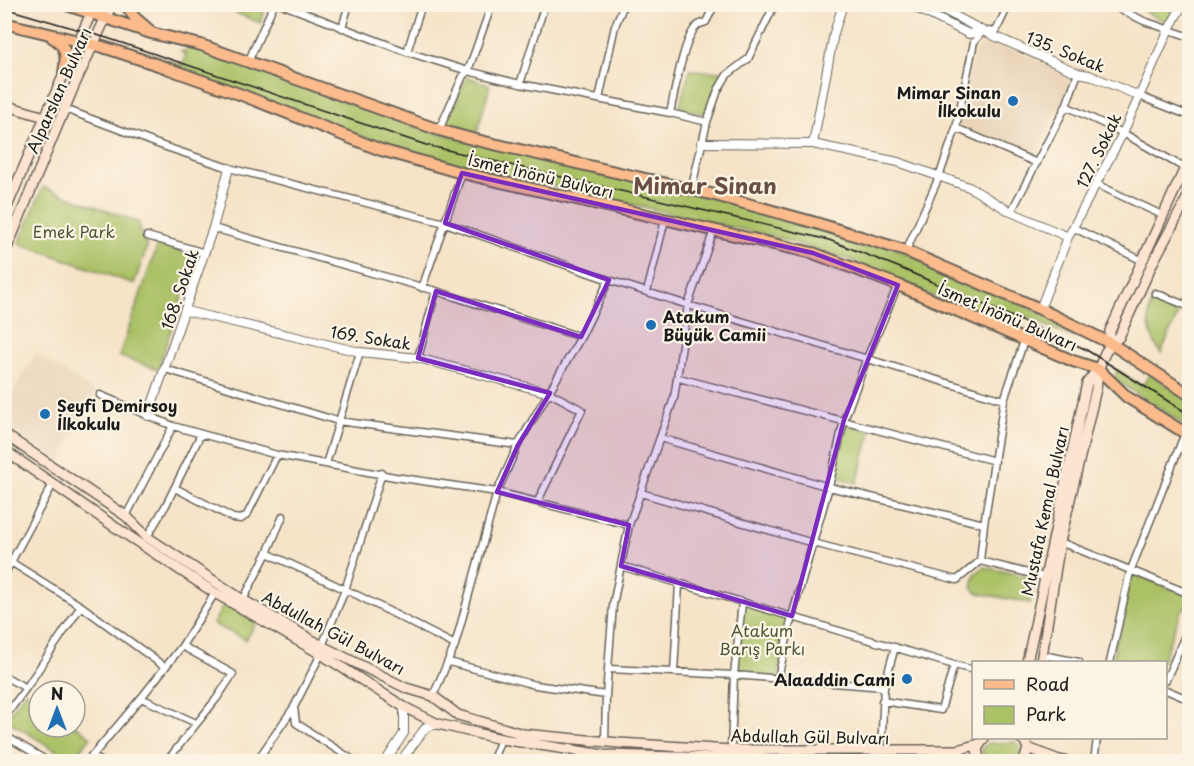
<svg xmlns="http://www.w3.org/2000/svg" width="1194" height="766" font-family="'Playpen Sans',sans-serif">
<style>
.built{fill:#e9d3b7}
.green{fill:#aac166;stroke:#636e41;stroke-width:1.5}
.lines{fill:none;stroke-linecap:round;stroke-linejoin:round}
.minor-casing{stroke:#686258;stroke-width:9}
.tertiary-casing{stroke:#686258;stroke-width:10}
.secondary-casing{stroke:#686258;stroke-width:12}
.primary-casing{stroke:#686258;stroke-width:14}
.minor{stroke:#fff;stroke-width:6}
.tertiary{stroke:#fff;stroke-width:8}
.secondary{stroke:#fde4d1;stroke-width:9}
.primary{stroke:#fbbb8c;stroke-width:10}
.tram{stroke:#1c1c1c;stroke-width:1.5}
.marked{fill:#7b2cbf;fill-opacity:0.2;stroke:#7b2cbf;stroke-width:4.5;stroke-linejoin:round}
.poi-dot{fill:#1f6fb2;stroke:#fcf5e5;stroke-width:2}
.labels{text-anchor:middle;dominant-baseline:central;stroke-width:4.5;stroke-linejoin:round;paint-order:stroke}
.street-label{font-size:16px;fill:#1c1c1c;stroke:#fcf5e5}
.poi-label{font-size:16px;font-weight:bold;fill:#1c1c1c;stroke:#fcf5e5;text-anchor:end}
.park-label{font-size:16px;fill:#4e5636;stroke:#fcf5e5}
.district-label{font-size:22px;font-weight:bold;fill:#6a4f44;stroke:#fcf5e5}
</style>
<rect width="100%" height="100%" fill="#fcf5e5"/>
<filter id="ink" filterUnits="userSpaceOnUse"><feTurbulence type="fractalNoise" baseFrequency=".0167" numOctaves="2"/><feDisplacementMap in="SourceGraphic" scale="12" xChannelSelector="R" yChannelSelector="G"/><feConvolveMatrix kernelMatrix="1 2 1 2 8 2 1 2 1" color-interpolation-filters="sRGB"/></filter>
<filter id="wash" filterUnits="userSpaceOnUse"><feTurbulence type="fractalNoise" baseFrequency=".008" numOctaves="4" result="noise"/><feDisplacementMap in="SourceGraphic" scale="24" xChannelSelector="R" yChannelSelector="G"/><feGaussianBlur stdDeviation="1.35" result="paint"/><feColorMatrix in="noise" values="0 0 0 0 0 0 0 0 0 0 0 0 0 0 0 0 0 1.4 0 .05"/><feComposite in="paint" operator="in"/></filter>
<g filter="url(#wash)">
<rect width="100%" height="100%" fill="#f6e3c8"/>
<path class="built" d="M989,38L1074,76L1035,157L957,125L975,52Z
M36,354L96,392L60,463L5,424V404Z"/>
<path class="green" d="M232,4H267V5L260,23L229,10Z
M1153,4H1177V5L1168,23L1143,11Z
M113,42L182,65L186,55L181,52L194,48L422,129L813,221L890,246L1079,330L1076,339L1020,314L1011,331L851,260L779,238L408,153L112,45Z
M690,70L722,72L706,114L679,108Z
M467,77L490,85L477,133L448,128L446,123Z
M43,187L138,222L147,247L134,284L19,243Z
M158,244L196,256L158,369L119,356Z
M1153,298L1157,300V303L1178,314L1161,353C1149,338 1145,316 1153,298Z
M1117,370L1142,386L1150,374L1189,400V428L1114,379Z
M847,424L871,431L857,483L833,476Z
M984,567L1031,577L1034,582L1030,603L977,593L972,587L975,574Z
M1131,573L1186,594L1189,601L1188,606L1181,611L1162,662H1113L1115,640H1117Z
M225,602L258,620L246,640L213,624Z
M742,603L792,616L778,678L734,675Z
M25,691L39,701V727H75V725L91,737L72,760L6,720Z
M1014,742L1018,744L1021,749L1020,755L1016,759L988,758L982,753V748L988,743Z"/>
</g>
<g filter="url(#ink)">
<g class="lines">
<g class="minor-casing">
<path id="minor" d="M281,4L407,52L468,71L463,76L439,130
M492,4L468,71L520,84L670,113
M1109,4L1144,21L1190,37
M342,28L349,4
M407,52L422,4
M248,62L274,4
M520,84L545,4
M1139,96L1190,116
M599,99L615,26L624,4
M1066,106L1123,133L1190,171
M65,109L163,146L229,168L445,223L609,280L688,305L1004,400
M707,122L670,113C674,95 684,36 697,26C699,24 703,23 706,22L715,4
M956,128L1037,163
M1096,184L1162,215
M691,191L707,122L718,90L727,75L748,59L775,4
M1011,212L1066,106L1078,73
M213,228L436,291L581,337
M1074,228L1141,260
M147,236L205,253
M906,251L939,177L956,128L974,42L983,31H996L1009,4
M422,288L462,173
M647,292L665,220
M1155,293L1185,305L1190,296
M418,358L436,291
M165,369L338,421L518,445
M679,378L995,461
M100,395L173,426L277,455L395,477L497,492L629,525
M660,438L829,487L984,524
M326,464L360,352
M175,488L233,518L241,519L247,515L277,455
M641,493L813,543L957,580L980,561L1044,577
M538,501L582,410L550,393
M126,516L173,426
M147,537L166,505L201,434
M1060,542L1190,594
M267,553L359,596L455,645
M980,561L984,524L1004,400L1024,341
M11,562L81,606L165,667
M621,566L954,665
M4,575L53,484
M243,600L267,553L283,516
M322,646L345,590L382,473
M321,654L294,707L296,723L356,762
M1042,655L1079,662
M449,662L535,685L606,695
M1110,662L1130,572L1185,433
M609,669L734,675L884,687
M674,672L679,584
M4,676L26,688L4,718
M778,678L792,616L829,487L844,420L867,358L898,285
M1166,680L1190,624
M26,688L81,606
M1166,690L1190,700
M433,696L455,645L497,492L518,445L581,337L609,280
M141,698L196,723
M882,701L941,710L954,665L974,670
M4,735L49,762
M605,742L606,695L613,605L629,525L674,398L688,305L714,230
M731,750L734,675L742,603
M881,752L884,687L895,647
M91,756L103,762
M87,762L141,698L182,646L215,593
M166,762L217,698L233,674L182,646
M256,762L294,707
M492,762L501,739
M1094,762L1097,738"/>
</g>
<g class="tertiary-casing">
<path id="tertiary" d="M908,4L969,34L983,31
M933,4L983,31L1078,73L1089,75L1139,96
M701,143L813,144L898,162L969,187L1011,212L1068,237
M813,144L834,33L843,4
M1040,309L1068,237L1123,133L1169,29L1183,4
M186,311L360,352L418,358L550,393
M148,416L213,228L229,168
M385,762L404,733V707
M400,762L426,727L438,724"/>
</g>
<g class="secondary-casing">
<path id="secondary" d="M4,105L45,117
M4,214L45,117L95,4
M4,255L74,86L112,4
M1110,343V331L1190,157
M4,434L126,516L147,537L243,600L322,646L406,688L433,696L458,715L523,734L619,743L731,750H957L979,744
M4,450L115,527L215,593L321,654L404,707L438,724L501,739L604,755L868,762
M1027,662L1087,383L1098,369
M1041,662L1060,542L1096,389C1098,369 1102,349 1119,337L1153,262L1190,193
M1020,738L1024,740L1028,748L1024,762
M1028,748L1059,760L1070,762
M982,762L979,759L977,749L984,738"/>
</g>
<g class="primary-casing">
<path id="primary" d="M64,4L151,33L201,45L439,130L472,139L715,195L816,223L906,251L1040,309L1110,343L1190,395
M126,4L134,17L149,30
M4,23L103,47L158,65L242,95L381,150L462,173L813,253L898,285L1073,361L1098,369L1127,397L1190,436
M52,37C67,45 67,57 64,73"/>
</g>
<use href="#minor" class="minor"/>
<use href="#tertiary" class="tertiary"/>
<use href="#secondary" class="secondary"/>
<use href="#primary" class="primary"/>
<path class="tram" d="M4,8L107,38L426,145L829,240L898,267L1085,349L1190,415"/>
</g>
</g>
<path class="marked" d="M462,173L813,253L898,285L844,420L792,616L621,566L629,525L497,492L518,445L550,393L418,358L436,291L581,337L609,280L445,223Z"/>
<g class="poi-dot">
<circle cx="1013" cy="101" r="6"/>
<circle cx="651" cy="325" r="6"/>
<circle cx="45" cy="414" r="6"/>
<circle cx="907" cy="679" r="6"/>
</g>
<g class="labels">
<g class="street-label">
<text transform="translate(1066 51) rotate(22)">135. Sokak</text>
<text transform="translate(58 90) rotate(-66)">Alparslan Bulvarı</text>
<text transform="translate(1098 150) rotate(-64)">127. Sokak</text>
<text transform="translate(541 175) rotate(13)">İsmet İnönü Bulvarı</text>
<text transform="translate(179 289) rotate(-71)">168. Sokak</text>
<text transform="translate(1008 316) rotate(23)">İsmet İnönü Bulvarı</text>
<text transform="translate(371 337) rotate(9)">169. Sokak</text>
<text transform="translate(1044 511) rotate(-78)">Mustafa Kemal Bulvarı</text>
<text transform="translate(334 632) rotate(28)">Abdullah Gül Bulvarı</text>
<text transform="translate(810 736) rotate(1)">Abdullah Gül Bulvarı</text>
</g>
<g class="poi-label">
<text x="1001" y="92">Mimar Sinan<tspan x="1001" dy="18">İlkokulu</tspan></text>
<text x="663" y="316" text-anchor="start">Atakum<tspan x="663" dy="18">Büyük Camii</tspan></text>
<text x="57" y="405" text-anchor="start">Seyfi Demirsoy<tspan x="57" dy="18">İlkokulu</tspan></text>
<text x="895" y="679">Alaaddin Cami</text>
</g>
<g class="park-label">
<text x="74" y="231">Emek Park</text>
<text x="762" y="630">Atakum<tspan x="762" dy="18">Barış Parkı</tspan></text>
</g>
<g class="district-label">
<text x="705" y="184">Mimar Sinan</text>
</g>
</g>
<rect width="1194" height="766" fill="none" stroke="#fcf5e5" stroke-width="24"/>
<rect x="972" y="661" width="195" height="78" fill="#fcf5e5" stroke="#a29e95" stroke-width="1.5"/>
<rect x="984" y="680" width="30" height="9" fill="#fbbb8c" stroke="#a29e95" stroke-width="1.5"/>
<text x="1026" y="691" font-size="18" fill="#1c1c1c">Road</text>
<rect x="984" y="706" width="30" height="18" fill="#aac166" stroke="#a29e95" stroke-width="1.5"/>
<text x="1026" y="721" font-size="18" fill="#1c1c1c">Park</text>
<g transform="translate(57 709)"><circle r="28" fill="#fcf5e5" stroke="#a29e95" stroke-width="1.5"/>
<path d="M0-4.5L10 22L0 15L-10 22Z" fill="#1f6fb2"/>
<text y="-9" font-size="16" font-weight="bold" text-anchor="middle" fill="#1c1c1c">N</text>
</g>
</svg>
